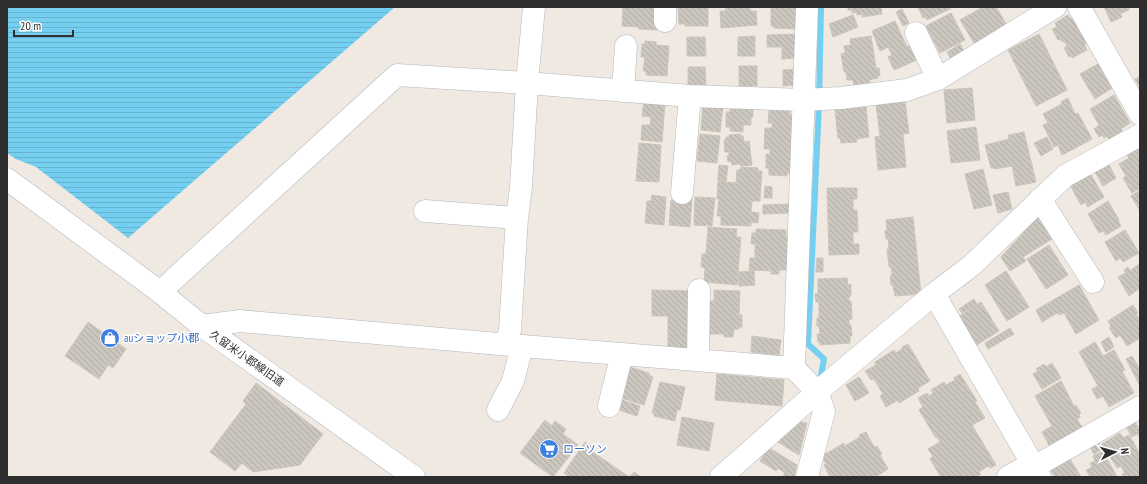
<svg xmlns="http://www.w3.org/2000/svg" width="1147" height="484" font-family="'PT Sans Narrow','Noto Sans JP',sans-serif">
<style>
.water{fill:url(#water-rules)}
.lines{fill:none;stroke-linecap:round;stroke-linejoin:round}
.stream{stroke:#75cff0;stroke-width:6}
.building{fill:url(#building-back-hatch);stroke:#cbc5ba}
.minor-casing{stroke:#b4b7c1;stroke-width:23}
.minor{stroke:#fff;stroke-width:22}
.labels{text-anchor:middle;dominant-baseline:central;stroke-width:3;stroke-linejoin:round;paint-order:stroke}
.shop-label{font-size:11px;fill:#366cbe;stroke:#fff;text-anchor:start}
.street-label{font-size:11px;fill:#2e2e2e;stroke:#fff}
</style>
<defs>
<pattern id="water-rules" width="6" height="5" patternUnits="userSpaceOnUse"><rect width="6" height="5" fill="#75cff0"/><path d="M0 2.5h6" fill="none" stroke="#66b2ce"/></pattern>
<pattern id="building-back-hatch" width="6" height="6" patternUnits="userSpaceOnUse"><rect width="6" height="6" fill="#cbc7bf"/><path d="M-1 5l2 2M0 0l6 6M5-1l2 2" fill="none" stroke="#afaba4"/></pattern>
</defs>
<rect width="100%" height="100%" fill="#efe9e1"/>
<path class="water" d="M7,7H395L128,238L36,167L16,159L7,153Z"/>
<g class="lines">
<path class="stream" d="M820,381L824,359L808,344L819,104L821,7"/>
</g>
<path class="building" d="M623,7H658L657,30L639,29V27L622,26Z
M678,7H708V26H685V24H679Z
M725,7H750V11H756L757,25L721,28L720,11H726Z
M771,7H798L797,29L774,28V26H771Z
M848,7H881L882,14L862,17V14L857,15V12L852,13V10H848Z
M918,7H949L950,9L927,20L926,17L923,18Z
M983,7H996L1008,27L976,46L960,20Z
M1104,7H1128L1129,10L1120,14L1122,17L1111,22Z
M902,9L909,23L903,26L896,12Z
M951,13L965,40L940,53L926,26Z
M853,15L858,27L833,37L829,24Z
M1068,15L1070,19L1075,16L1089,42L1084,45L1087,50L1072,58L1071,56L1069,57L1064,48L1067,46L1064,41L1062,42L1060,39L1058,40L1052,29L1057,27L1055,23Z
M895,21L907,47L910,45L917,60L894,70L888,57L892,55L888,47L880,51L872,31Z
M796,34V58L782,59V47H767V35Z
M1039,34L1067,90L1036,106L1008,50Z
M755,36V56H738V37Z
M871,36L876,68H879L880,75L878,76V78L869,80L870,84L854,86L853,80H847L846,72H844L841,54L845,53L844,46L851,45L850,39Z
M687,37H705L706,56H687Z
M645,41L656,42V45L669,46L667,76L646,75V71H643L645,57H641L642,44H645Z
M960,44L965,53L952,61L947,52Z
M1098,64L1112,88L1095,99L1080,74Z
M739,66H757V86H739Z
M688,67H705L706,85H688Z
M797,69V85L783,86V70Z
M1140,77V88L1135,79Z
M972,88L975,120L947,123L944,90Z
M1114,95L1130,123L1121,129L1122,131L1109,139L1107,136L1104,138L1102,135L1099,137L1094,129L1099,125L1090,109Z
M1068,98L1075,114L1078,113L1092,139L1062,155L1058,145L1054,147L1043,125L1048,123L1043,114L1062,104L1061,102Z
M644,101L665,103L662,142L641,140L642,125H650L651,117L642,116Z
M905,101L909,133L903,134L906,167L878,170L875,137L880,136L876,104Z
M857,103V108L866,107L869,137L856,139L857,142L841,143L840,138H838L835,110L849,108Z
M703,104L723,106L720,132L701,130Z
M734,105H753V117H751V125H743V132L730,131V127H726V112H730V109H734Z
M773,108L790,109V115L793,116L790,173H787V176L769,175V168H766V154H770V149H764L765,128H772V123H768L769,110L773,111Z
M976,127L980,160L951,163L947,131Z
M1024,132L1036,182L1016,186L1012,166L995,169L994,168H991L985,145L1009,139L1008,135Z
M700,134L720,136L717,163L697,161Z
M740,134L741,136H743L744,142L749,141L752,165L741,166L740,164L732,165L731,161L728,162L727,156L729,155V152H725L724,140H726V137H729V135Z
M1047,137L1053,149L1041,156L1034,143Z
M639,143L661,145L659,182L636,181Z
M1138,149L1140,152V188L1132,193L1123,178L1126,176L1119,164L1129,158L1127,155Z
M1108,163L1116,178L1103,186L1094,170Z
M719,165L728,166L726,181L718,180Z
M741,167L758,168V171H762L760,201H752L751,212L759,213L758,223L751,222V226L721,225V216H717L719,199H717L718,181L736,183L737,170H740Z
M983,169L992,205L974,209L965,174Z
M1090,173L1104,197L1088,207L1085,202L1081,205L1070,185Z
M765,186L772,187V198H764Z
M827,188H857V199H853V210H857L858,232H853V244H859V254L829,255Z
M1140,190V211L1131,196Z
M1008,192L1012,209L998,213L993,195Z
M652,195L666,197L664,225L645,223L647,201H651Z
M678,197L692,198L690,227L669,225L671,200L677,201Z
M695,197L715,198L712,226L694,225Z
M1108,201L1119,220H1118L1121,226L1106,235L1103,231L1099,233L1088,214Z
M790,204V213L763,214V205Z
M913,217L921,294L895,296L893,285H891L890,276H892L891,267H889L887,249H889L888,239H886L885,231L887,230L886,220Z
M1038,217L1052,239L1023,257L1026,261L1010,271L1001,257Z
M708,227L737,229L736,237H741L737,285L704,282L705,268L701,267L702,254H706Z
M756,229L786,230V236H789L788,267H785L786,270H779V274H771L772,271L749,270L750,258H755V244H751L752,233H756Z
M1125,230L1139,253L1123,262L1120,258L1116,261L1105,242Z
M1049,245L1068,275L1046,289L1027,259Z
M817,258H823V272H816Z
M1139,264L1140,288L1129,296L1118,277L1126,273L1124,270L1128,267L1130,271Z
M754,271L755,285L739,286L738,272Z
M1006,271L1029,307L1007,321L985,285Z
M847,278L848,285L851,284V296H849V301H851L852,319L849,320V325H851L852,336H850V343L820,345V342H818L817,334H820L819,326H817V318H819V302H816L815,294H818V279Z
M1079,285L1099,320L1076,334L1064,313L1059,315L1057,313L1042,322L1036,310Z
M652,290L691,291L690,345H687V348L668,347V316H652Z
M714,290L740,291L739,315H742V327H739V329H734L733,337H724V334H708V315L710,316V301H714Z
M974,299L977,304L962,313L959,309Z
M981,302L999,331L975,346L958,317Z
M1133,305L1138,313L1136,314L1140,320V338L1127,346L1120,335L1116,338L1109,328L1111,326L1108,321Z
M88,322L126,349L113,368L108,365L99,379L65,356Z
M1010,328L1014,334L988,349L985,343Z
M752,336L781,340L779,355L751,352Z
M1109,337L1114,347L1106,352L1101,342Z
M1095,342L1103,356L1114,350L1125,370L1122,371L1134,393L1109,407L1103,396L1097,399L1092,389L1098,386L1079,352Z
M908,344L930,381L918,388L919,391L899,403L898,400L886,407L880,396L883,394L874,379L871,380L865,371L876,365L875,362L894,350L896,353L903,348L902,347Z
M1132,356L1140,370L1139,384L1126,359Z
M1052,363L1061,378L1042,389L1033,374L1038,371L1036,369L1044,364L1046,367Z
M627,366L649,373V375L653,377L644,405L618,397Z
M717,374L784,380L782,406L715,400Z
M960,374L977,401L975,402L985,418L972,425L996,465L990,468L988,466L979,472L981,474L976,477H941L930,459L933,456L928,449L940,442L937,437L936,438L919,410L923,407L918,398L927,393L929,396L933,393L931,390L944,382L946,385L955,380L954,378Z
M859,377L869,393L855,401L846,385Z
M1061,381L1074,406L1076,405L1081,413L1079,414L1080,417L1077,419L1083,429L1050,447L1042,432L1052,426L1035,396Z
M660,382L685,387L680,410H677L675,421L654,416V413H652Z
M256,383L323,434L300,465L253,472L242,463L235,471L210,452L246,404L243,401Z
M619,399L640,406L637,416L616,409Z
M682,417L714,423L709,451L677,445Z
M1133,418L1138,427L1134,429L1137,434L1132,437L1124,423Z
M545,420L552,426L555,421L566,429L563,434L578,445L553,477L520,453Z
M800,422L807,423L799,455L778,442Z
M1140,427V438L1135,430Z
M866,432L874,447L877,446L882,454L880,455L888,469L875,477H830L824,465L826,464L822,456L844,443L845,446L860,437L859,435Z
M1120,433L1123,438L1129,435L1140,454V477H1124L1122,474L1125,473L1121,466L1117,468L1102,444Z
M1097,440L1102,449L1094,454L1089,445Z
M585,442L592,447L590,450L629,477H570L564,473Z
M768,447L797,465L794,477H785L783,476L785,473L778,468L776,471L760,461Z
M1103,451L1117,477H1090L1086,470L1092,467L1090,463L1095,461L1093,456Z
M1070,459L1081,477H1055L1051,471Z
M634,472L641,477H630Z"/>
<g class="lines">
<g class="minor-casing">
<path id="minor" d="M665,7V21
M1079,7L1140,114
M916,33L938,79
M623,91L626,46
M7,179L160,292L202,326L414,477
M682,193L690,96
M1040,199L1093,282
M425,211L517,218
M160,292L397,75L527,83L690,96L804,100L841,98L907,90L938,79L1055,7
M934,294L1040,477
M202,326L240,321L522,346L794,368L817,392L824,411L807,477
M506,344L510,330L517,218L521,187L527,83L534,7
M698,360L699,290
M794,368L807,7
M609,406L622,354
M498,410L513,381L522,346
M1034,467L1140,407
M721,477L817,392L934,294L971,266L1065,176L1140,135
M1008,477L1032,463"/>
</g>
<use href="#minor" class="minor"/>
</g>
<defs>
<g id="shop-disc" transform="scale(1)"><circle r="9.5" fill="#3f7fe0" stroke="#fff"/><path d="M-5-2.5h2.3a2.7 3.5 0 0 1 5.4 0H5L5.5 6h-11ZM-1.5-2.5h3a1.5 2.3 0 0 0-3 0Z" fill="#fff"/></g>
<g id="supermarket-disc" transform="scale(1)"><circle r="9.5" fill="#3f7fe0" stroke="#fff"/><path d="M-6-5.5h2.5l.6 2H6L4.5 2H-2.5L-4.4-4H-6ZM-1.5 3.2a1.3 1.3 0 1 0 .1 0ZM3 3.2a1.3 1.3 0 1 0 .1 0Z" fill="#fff"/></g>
</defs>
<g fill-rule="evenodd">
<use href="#shop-disc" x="110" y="338"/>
<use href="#supermarket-disc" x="549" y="449"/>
</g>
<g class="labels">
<g class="shop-label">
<text x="124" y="338">auショップ小郡</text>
<text x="563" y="449">ローソン</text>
</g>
<g class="street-label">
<text transform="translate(247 358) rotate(35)">久留米小郡線旧道</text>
</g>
</g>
<rect width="1147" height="484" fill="none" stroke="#2e2e2e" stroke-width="16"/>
<g transform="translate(1115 452) rotate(84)" stroke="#ffffff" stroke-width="3" paint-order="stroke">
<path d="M0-3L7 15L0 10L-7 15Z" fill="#2e2e2e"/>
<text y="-6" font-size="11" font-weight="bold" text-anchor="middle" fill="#2e2e2e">N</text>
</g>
<path d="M14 30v6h59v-6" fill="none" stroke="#2e2e2e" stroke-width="2"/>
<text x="20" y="30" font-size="12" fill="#2e2e2e" stroke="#ffffff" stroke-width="3" paint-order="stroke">20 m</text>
</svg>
